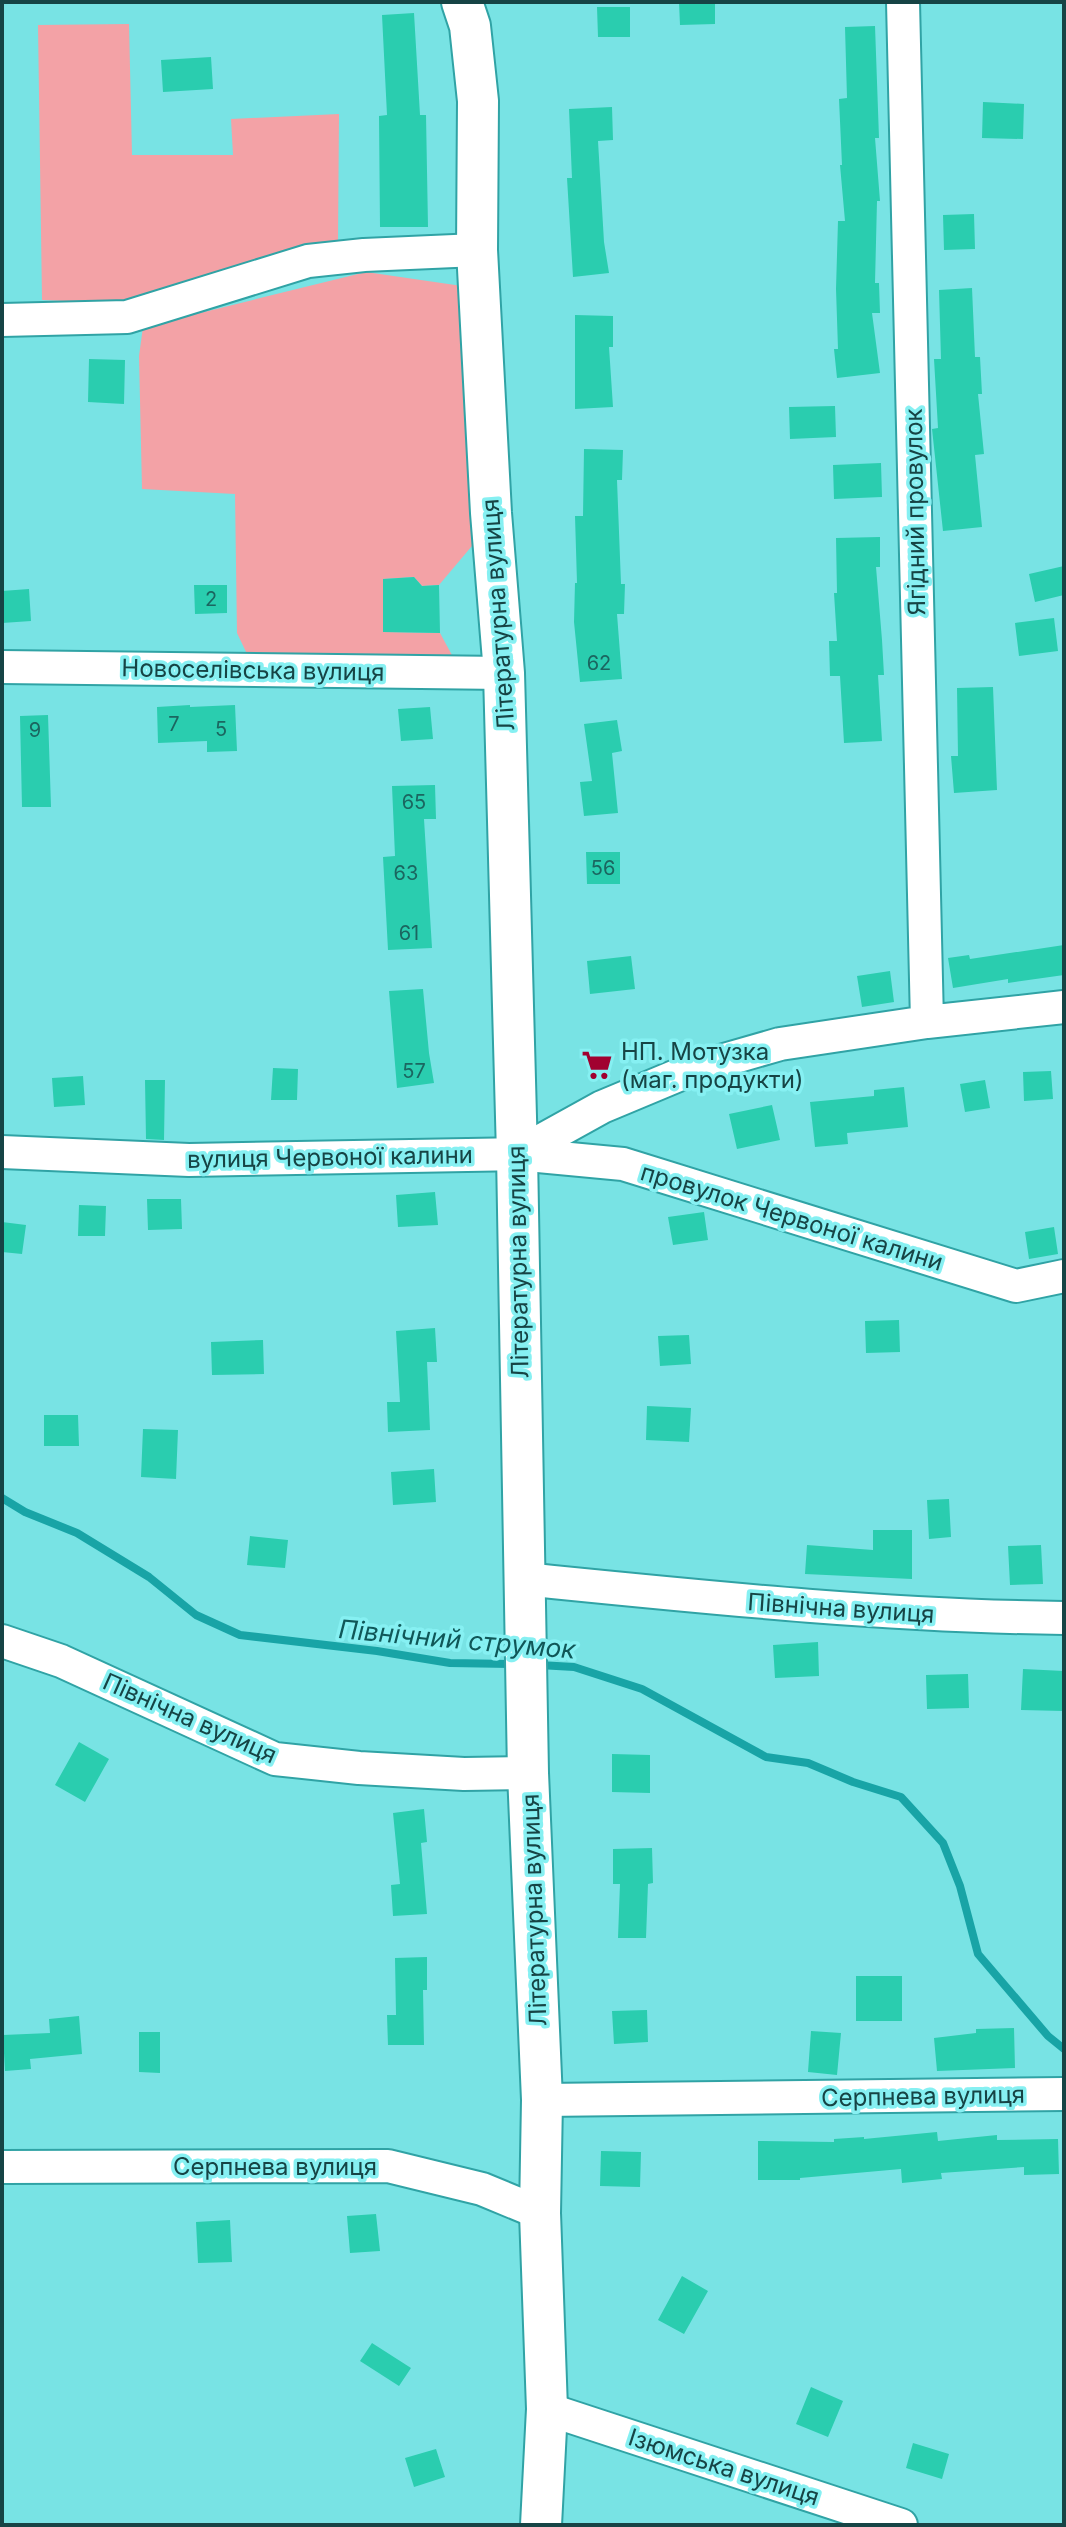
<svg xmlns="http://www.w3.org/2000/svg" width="1066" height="2527" font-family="Inter,sans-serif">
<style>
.green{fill:#f3a2a6}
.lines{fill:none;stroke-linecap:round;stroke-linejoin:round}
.stream{stroke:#18a4a6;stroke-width:8}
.building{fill:#2acdaf}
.minor-casing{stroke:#30a3a5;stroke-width:36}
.tertiary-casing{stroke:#30a3a5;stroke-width:44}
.minor{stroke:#fff;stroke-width:32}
.tertiary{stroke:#fff;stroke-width:40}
.labels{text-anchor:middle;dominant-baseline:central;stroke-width:7;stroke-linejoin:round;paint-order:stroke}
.number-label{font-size:20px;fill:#1b6660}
.street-label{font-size:24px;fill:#164445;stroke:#86f0f2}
.poi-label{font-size:24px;fill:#164445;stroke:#86f0f2;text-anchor:start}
.water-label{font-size:26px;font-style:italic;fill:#105758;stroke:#86f0f2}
</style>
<rect width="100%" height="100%" fill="#78e3e4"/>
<path class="green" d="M129,24L132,155H233L231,119L339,114L338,242L131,304L42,300L38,25Z
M366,272L462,286L477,540L439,585L422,586L414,577L383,579V632L440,633L453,657L247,654L237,633L235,494L142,489L139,356L143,327Z"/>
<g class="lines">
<path class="stream" d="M2,1498L25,1512L77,1533L149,1577L196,1615L240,1635L377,1651L450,1663L517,1664
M539,1665L574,1667L642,1689L766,1757L808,1763L853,1782L901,1797L943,1843L960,1886L978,1954L1048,2036L1064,2049"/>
</g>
<path class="building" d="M679,2H715V24L680,25Z
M597,7H630V37H598Z
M414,13L420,115H426L428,227H380L379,116L387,115L382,15Z
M875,26L879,138H875L880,201H877L875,283H879L880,313H872L880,373L837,378L834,349H838L836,289L838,221H845L840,165H842L839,99L847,98L845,27Z
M211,57L213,89L163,92L161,60Z
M983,102L1024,104L1023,139L982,138Z
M612,107L613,140L598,141L604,242L609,273L573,277L567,178H572L569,109Z
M974,214L975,249L944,250L943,215Z
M972,288L975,357H980L982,394H978L984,454L975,455L982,527L943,531L932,429L938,428L934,359H941L939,290Z
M575,315L613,316V347H609L613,407L575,409Z
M89,359L125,360L124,404L88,402Z
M835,406L836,437L790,439L789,407Z
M584,449L623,450L622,480H617L621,584H625L624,614H617L622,679L580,682L574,622L575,583H577L575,516H583Z
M881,463L882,497L834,499L833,465Z
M880,537V567H876L882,640L884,675H878L882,741L844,743L840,676H830L829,641H837L834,593H837L836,538Z
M1064,566V595L1035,602L1029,574Z
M414,577L422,586L439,585L440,633L383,632V579Z
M194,585H227V613L195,614Z
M29,589L31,621L2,623V591Z
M1054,618L1058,651L1019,656L1015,623Z
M993,687L997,790L954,793L951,756H958L957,688Z
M190,705V707L235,705L237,751L207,752V741L158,743L157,707Z
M430,707L433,739L401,741L398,709Z
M48,715L51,807H22L20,716Z
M617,720L622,751L612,753L618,813L584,816L580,782L592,781L584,724Z
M435,785L436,819H424L432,948L388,950L383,857L395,856L392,786Z
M586,852H620V884H587Z
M1064,945V975L1008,983V979L953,988L948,958L969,955L970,959Z
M631,956L635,989L590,994L587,961Z
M890,971L894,1002L862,1007L857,976Z
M423,989L429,1053L434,1083L397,1088L389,991Z
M273,1068L298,1069L297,1100H271Z
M1051,1071L1053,1099L1024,1101L1023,1072Z
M83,1076L85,1105L54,1107L52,1078Z
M145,1080H165L164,1140L146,1139Z
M985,1080L990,1108L965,1112L960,1084Z
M904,1087L908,1127L847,1133L848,1144L815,1147L810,1102L874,1096V1090Z
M772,1105L780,1140L737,1149L729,1114Z
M435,1192L438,1225L398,1227L396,1195Z
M147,1199H181L182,1229L148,1230Z
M79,1205L106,1206L105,1236H78Z
M704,1212L708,1240L673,1245L668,1217Z
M2,1222L26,1225L22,1254L2,1252Z
M1054,1227L1058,1254L1029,1259L1025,1232Z
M899,1320L900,1352L866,1353L865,1321Z
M435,1328L437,1362H427L430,1430L388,1432L387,1402H400L396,1331Z
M689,1335L691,1364L660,1366L658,1336Z
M263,1340L264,1374L212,1375L211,1342Z
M647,1406L691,1408L689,1442L646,1440Z
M44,1415H78L79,1446H44Z
M143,1429L178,1430L176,1479L141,1477Z
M434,1469L436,1502L393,1505L391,1472Z
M949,1499L951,1537L929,1539L927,1500Z
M873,1530H912V1579L805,1574L807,1545L873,1550Z
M250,1536L288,1540L285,1568L247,1565Z
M1041,1545L1043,1584L1010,1585L1008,1546Z
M818,1642L819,1676L775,1678L773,1645Z
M1023,1669L1064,1671V1711L1021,1710Z
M968,1674L969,1708L927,1709L926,1675Z
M79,1742L109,1759L85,1802L55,1785Z
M612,1754L650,1755V1793L612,1792Z
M424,1809L427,1842L421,1843L427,1914L393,1916L391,1885L400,1884L393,1813Z
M652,1848L653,1883L648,1884L646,1938H618L620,1884H613V1849Z
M427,1957V1990H423L424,2045H388L387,2015H396L395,1958Z
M856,1976H902V2021H856Z
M647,2010L648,2042L614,2044L612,2011Z
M79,2016L82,2054L30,2059L31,2069L5,2071L3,2035L50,2033L49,2019Z
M1014,2028L1015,2068L937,2071L934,2038L976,2033V2029Z
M811,2031L841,2033L837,2075L808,2072Z
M139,2032H160V2073L139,2072Z
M937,2132L938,2141L997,2135V2140L1058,2139L1059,2174L1024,2175V2167L941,2173L942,2179L902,2183L901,2169L800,2178V2180H758V2141L834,2142V2139L864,2137V2139Z
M601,2151L641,2152L640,2187L600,2186Z
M376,2214L380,2251L350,2253L347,2216Z
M230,2220L232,2262L198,2263L196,2222Z
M682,2276L708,2291L684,2334L658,2320Z
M372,2343L411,2368L399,2386L360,2361Z
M811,2387L843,2401L828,2437L796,2424Z
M913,2443L949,2454L942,2479L906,2468Z
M436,2449L445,2477L414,2487L405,2458Z"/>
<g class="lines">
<g class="minor-casing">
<path id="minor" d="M903,2L927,1022
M2,320L127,317L308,261L364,255L477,250
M2,667L504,673
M2,1152L189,1160L517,1154L602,1107L693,1069L780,1044L927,1022L1064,1007
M517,1154L623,1164L1016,1286L1064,1276
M523,1579C703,1597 883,1616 1064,1618
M2,1641L61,1661L275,1759L359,1768L464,1774L528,1773
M542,2100L1064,2094
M2,2167L388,2166L482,2189L540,2213
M547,2409L901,2525"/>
</g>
<g class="tertiary-casing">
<path id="tertiary" d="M462,2L470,26L478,101L477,250L491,513L504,673L517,1154L528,1773L542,2100L540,2213L547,2409L541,2525"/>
</g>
<use href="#minor" class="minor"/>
<use href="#tertiary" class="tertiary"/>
</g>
<defs>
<g id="supermarket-bare" transform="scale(2.4)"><path d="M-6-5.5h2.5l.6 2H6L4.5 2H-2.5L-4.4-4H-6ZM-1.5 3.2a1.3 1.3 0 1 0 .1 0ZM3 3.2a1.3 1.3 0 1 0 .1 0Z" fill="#a10130" stroke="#86f0f2" stroke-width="2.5" paint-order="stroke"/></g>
</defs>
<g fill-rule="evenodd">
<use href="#supermarket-bare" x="597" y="1065"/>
</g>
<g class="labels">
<g class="number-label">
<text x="211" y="599">2</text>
<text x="599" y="663">62</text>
<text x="174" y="724">7</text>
<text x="221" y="729">5</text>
<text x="35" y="730">9</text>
<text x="414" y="802">65</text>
<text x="603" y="868">56</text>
<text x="406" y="873">63</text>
<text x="409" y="933">61</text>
<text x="414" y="1071">57</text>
</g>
<g class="street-label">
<text transform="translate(915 512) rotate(-91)">Ягідний провулок</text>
<text transform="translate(498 615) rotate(-94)">Літературна вулиця</text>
<text transform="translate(253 670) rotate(1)">Новоселівська вулиця</text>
<text transform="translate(330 1157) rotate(-1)">вулиця Червоної калини</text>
<text transform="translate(792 1217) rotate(17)">провулок Червоної калини</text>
<text transform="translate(518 1262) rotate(-91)">Літературна вулиця</text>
<text transform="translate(841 1608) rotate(4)">Північна вулиця</text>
<text transform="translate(190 1718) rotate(24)">Північна вулиця</text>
<text transform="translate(534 1910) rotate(-92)">Літературна вулиця</text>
<text transform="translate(923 2096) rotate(-1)">Серпнева вулиця</text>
<text x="275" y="2166">Серпнева вулиця</text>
<text transform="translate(724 2467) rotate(18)">Ізюмська вулиця</text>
</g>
<g class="poi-label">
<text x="621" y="1051">НП. Мотузка<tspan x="621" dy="28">(маг. продукти)</tspan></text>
</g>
<g class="water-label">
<text transform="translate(457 1639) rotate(5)">Північний струмок</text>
</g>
</g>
<rect width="1066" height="2527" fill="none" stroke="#164445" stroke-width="8"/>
</svg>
